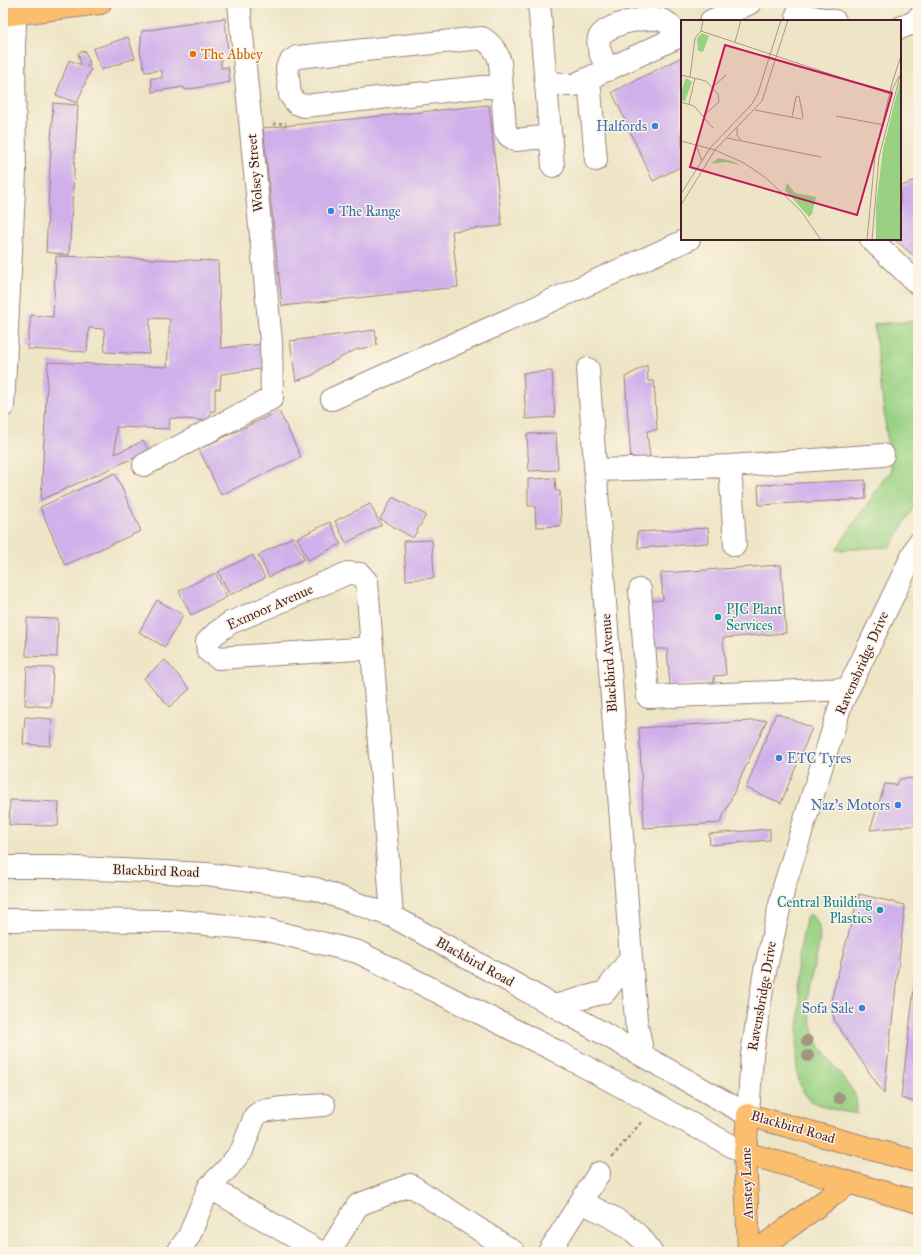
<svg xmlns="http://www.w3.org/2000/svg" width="921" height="1255" font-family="'IM FELL Great Primer',serif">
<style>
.green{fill:#99d183;stroke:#727857}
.building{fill:#d0b0eb}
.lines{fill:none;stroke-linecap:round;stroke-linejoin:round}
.minor-casing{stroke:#9c8278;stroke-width:24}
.major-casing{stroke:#9c8278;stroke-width:24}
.path{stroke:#9c8278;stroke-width:2.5;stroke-dasharray:3 3;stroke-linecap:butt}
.minor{stroke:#fff;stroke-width:22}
.major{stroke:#fabe6d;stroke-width:22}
.tree{fill:#a1957f}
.food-dot{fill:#e8710a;stroke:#fcf5e5;stroke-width:1.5}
.shop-dot{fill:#3f7fe0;stroke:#fcf5e5;stroke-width:1.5}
.culture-dot{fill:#0f9aa8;stroke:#fcf5e5;stroke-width:1.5}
.labels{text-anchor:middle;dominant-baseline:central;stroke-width:3;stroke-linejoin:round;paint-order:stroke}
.food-label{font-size:14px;fill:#c56008;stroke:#fcf5e5;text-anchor:start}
.shop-label{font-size:14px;fill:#366cbe;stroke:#fcf5e5;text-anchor:end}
.street-label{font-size:14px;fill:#4a1f2b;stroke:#fcf5e5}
.culture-label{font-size:14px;fill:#0d838f;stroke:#fcf5e5;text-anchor:start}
.inset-road{fill:none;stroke:#ac9688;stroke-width:1}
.view{fill:#c2185b;fill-opacity:0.15;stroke:#c2185b;stroke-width:2}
.inset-edge{fill:none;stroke:#4a1f2b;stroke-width:2}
</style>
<rect width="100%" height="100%" fill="#fcf5e5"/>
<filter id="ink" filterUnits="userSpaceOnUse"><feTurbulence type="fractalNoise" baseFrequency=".025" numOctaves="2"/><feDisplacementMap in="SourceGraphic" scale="8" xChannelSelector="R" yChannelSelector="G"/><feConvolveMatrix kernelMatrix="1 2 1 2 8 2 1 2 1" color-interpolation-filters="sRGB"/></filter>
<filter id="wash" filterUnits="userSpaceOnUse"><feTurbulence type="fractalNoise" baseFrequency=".012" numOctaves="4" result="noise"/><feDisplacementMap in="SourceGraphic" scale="16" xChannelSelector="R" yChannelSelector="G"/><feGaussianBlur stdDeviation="0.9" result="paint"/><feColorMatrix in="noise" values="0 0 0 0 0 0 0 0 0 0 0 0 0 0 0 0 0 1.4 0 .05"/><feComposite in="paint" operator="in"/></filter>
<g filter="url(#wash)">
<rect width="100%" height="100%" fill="#eee5c6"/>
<path class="green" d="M918,321V500L890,547L836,550L886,476L891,473L874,324Z
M809,914C835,926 805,981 807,1001C809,1013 813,1032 818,1043C826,1060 844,1076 854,1093C857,1099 857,1107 857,1114C843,1111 817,1108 808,1098C787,1075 801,1028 800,1000C799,992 795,984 796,976C798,957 803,937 806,918Z"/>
<g id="blocks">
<path class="building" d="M225,18L228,53L221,52V68L228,67L230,82L185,90L184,87L152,92L151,78H162V70L145,72L140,51L142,31Z
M128,37L135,58L101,70L93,49Z
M85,51L90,65L86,66L91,69L77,103L56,95L69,60L81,65L78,53Z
M682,57V166L653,181L612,92Z
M53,103L78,105L69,255L46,252Z
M489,105L502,226L452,231L458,287L282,306L263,128Z
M918,179V259L894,239H900V187Z
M56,256L218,261L221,348L264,344L267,368L221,374L220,389H215V411H211L210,421L170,418L169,429L116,427L115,454L143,441L149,451L41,500L48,362L167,367L170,319L150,318L149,354L105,352L104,329L89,328L87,352L27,349L31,315L53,317Z
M375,330L377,345L355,350L323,367L313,375L296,381L290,341Z
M647,365L648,381H654L657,430L647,431L650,459L631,460L625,377Z
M552,371L555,417L526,419L523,373Z
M279,411L301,457L221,495L199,449Z
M556,433L558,470L529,471L527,434Z
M115,473L141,531L65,565L40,507Z
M555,478L556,491H560L561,526L536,527L535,506H528V479Z
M865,480L866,499L759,505L758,485Z
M393,497L426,515L413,538L380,519Z
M370,504L381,525L346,543L335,521Z
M330,522L341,544L308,560L297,538Z
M708,528L709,543L638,548L637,532Z
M293,537L304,559L269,577L258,555Z
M432,540L434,578L406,580L404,541Z
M253,555L265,578L230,595L218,572Z
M781,565L786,633L723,638L726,675L714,676V683L670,686L667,649H654L650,601L663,600L661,573Z
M215,573L227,597L191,615L179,591Z
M157,600L183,615L165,647L139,632Z
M27,618L58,619L57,657L26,656Z
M165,660L190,689L169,707L144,678Z
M27,667L53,668L51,707L25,705Z
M776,713L812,728L781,803L746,788Z
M25,717L52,719L50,746L23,744Z
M767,720L720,823L644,828L639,728Z
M918,778V825L870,830L885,784L896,785L900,779Z
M10,800L59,802L58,826L9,825Z
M770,829V840L710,845L709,834Z
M859,894L905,905L884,1094L835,1022L830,1004Z
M917,963H918V1103L901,1098Z"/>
</g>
</g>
<g filter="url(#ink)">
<use href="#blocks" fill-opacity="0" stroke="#9c8278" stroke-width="1"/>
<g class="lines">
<g class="minor-casing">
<path id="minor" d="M539,3L553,166
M797,14L835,21
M711,21L750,3
M900,28L915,22L918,18
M608,70C604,61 596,48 599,38C604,24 652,14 664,21C671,24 674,31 677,37
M589,79L596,160
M546,81L564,85H574L682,35
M501,85L304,106L296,103L290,95L287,68L291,61L297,57L482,38C492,44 497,51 500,62L505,130L509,136L516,140L551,136
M871,239L918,284
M588,369L631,958L636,1020L643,1056
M332,399L689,239
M3,406L15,172L14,46L16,3
M144,465L272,398L271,342L239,3
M730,466L735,545
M596,470L730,466L883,455
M640,590L648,697L848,689
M372,648L218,658L208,651L207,642L216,633L230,623L348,573L360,574L367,582L392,916
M3,867H56L207,874L316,889L392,916L574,1017L748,1115L752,1055L764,976L784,887L841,704L918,544
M3,920L177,921L267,930L358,952L556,1051L745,1153
M554,1006L605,992L631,958
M209,1187L320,1252
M581,1202C607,1215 636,1225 651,1252
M178,1252L189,1236L209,1187L228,1168L242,1150L255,1116L262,1111L283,1108L324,1105
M329,1252L358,1205L410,1185L514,1252
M549,1252L599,1173"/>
</g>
<g class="major-casing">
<path id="major" d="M3,15L100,3
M745,1153L918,1202
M749,1252L745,1153L748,1115L918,1162
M755,1252L849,1183"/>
</g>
<path class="path" d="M273,124L286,123
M612,1157L642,1121"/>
<use href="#minor" class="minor"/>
<use href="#major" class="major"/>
</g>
<g class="tree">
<circle cx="807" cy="1041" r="6"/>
<circle cx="808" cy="1056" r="6"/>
<circle cx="839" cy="1098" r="6"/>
</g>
</g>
<circle class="food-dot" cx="193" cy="54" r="4"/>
<g class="shop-dot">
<circle cx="655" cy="126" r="4"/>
<circle cx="331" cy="211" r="4"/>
<circle cx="779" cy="758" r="4"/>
<circle cx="898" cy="805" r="4"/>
<circle cx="862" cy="1008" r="4"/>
</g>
<g class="culture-dot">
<circle cx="718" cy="617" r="4"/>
<circle cx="880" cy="910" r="4"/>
</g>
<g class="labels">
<g class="food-label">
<text x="201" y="54">The Abbey</text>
</g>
<g class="shop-label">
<text x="647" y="126">Halfords</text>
<text x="339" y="211" text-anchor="start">The Range</text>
<text x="787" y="758" text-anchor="start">ETC Tyres</text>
<text x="890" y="805">Naz's Motors</text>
<text x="854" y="1008">Sofa Sale</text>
</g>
<g class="street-label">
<text transform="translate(255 173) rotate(-95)">Wolsey Street</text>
<text transform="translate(270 607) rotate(-24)">Exmoor Avenue</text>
<text transform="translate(609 663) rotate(-94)">Blackbird Avenue</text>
<text transform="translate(862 663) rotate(-66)">Ravensbridge Drive</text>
<text transform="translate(156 871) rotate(2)">Blackbird Road</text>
<text transform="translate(475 962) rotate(29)">Blackbird Road</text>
<text transform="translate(762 996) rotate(-80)">Ravensbridge Drive</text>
<text transform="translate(793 1127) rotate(16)">Blackbird Road</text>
<text transform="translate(747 1183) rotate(-92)">Anstey Lane</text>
</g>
<g class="culture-label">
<text x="726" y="609">PJC Plant<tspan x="726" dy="16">Services</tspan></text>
<text x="872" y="902" text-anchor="end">Central Building<tspan x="872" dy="16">Plastics</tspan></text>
</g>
</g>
<g transform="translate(681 20)">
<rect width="220" height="220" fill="#eee5c6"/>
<path d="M21,13L28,16L22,32L17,31L16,18ZM220,57V220H195V185L202,129ZM5,58L11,62L4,81L0,80V72ZM37,138L51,141L59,145L45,142L30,144ZM106,163L114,173L135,177L131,194L128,197L104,170Z" fill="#99d183"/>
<path class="inset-road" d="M107,0L81,81L34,130L63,143L85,158L120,191L140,220M20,11L209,74M54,22L60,0M0,55L25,61L37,74L38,82L22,96M9,57L14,18L20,11L22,0M31,68L45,55M209,74L218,56M0,82L13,86L32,108M8,84L14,58M74,90L120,99L122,97L118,76L115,77L111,97M155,96L203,105M56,108V115L60,120M46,118L140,137M0,121L34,130L0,185M15,125L21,141M29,128L71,84L77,73L100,0M0,174L29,128M186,220L194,136L211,63L220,36M191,220L198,137L220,52"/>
<path class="view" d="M44,25L211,73L176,195L9,147Z"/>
<rect width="220" height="220" class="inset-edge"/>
</g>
<rect width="921" height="1255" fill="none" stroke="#fcf5e5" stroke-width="16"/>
</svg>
